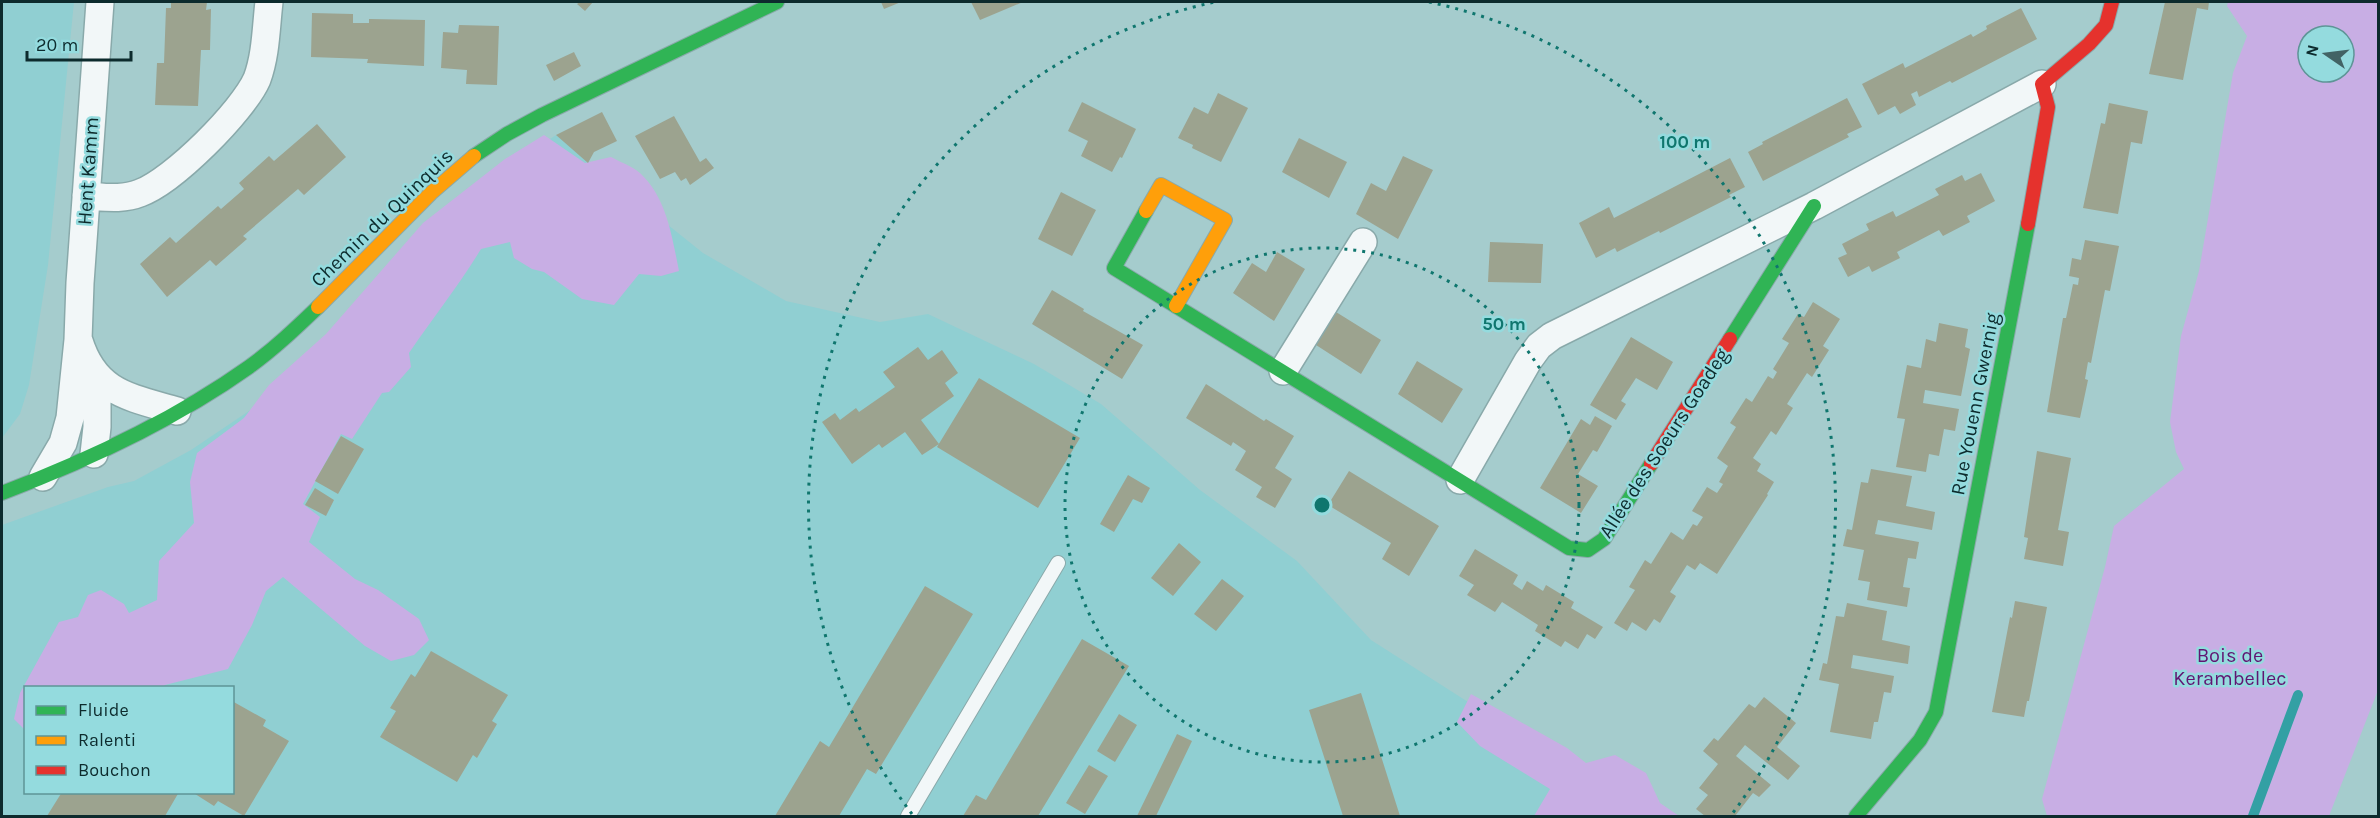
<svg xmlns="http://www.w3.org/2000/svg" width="2380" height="818" font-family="Karla,sans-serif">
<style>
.built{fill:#90cfd2;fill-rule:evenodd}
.green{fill:#c8aee4;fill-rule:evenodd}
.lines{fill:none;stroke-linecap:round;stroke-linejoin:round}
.stream{stroke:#33a0a4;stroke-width:10}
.building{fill:#9ca38f}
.lane-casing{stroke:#89a9aa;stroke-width:16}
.street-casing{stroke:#89a9aa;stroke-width:30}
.fast-casing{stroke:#89a9aa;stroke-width:16}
.slow-casing{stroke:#89a9aa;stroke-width:16}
.jam-casing{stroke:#89a9aa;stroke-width:16}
.lane{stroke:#f2f7f8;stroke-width:14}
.street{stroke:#f2f7f8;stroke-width:27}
.fast{stroke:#30b455;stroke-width:14}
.slow{stroke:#ff9f0a;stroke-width:14}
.jam{stroke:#e5322d;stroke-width:14}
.ring{fill:none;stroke:#0f766e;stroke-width:3;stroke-dasharray:3 6}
.labels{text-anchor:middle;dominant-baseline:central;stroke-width:5;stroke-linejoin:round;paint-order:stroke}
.street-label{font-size:20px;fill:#0d2b2d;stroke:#94dbde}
.park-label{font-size:20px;fill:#611572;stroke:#94dbde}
.centre{fill:#0f766e;stroke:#94dbde;stroke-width:3}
.ring-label{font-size:18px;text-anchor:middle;font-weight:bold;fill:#0f766e;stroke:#94dbde;stroke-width:5;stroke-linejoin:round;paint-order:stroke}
</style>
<rect width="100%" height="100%" fill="#a5cccd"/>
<path class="built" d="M2,2H74L48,265L29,385L20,414L2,438Z
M556,135L703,253L786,301L880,322L928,314L1034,364L1101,404L1200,490L1297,561L1371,640L1579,773L1571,816H2V525L108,487L134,481L191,450L280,390L520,159ZM26,688H232V792H26Z"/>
<path class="green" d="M2228,2H2378V690L2329,816H2047L2042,799L2105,567L2114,526L2184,469L2176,452L2170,422L2181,336L2199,271L2233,73L2247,36L2227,6ZM2308,36H2344V72H2308Z
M544,135L585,163L611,157C620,162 632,166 640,173C667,198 672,237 679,271L661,276L639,274L614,305L582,299L544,272L532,269L514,258L510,242L481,249C459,285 433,318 409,353L411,367L389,392L382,393L352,439L341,434L303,504L320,517L309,542L355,579L378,590L419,619L429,640L414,655L391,661L365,646L283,577L266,591L252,625L228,669L165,685L163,687L26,688L25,730L14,719L20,693L59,622L78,617L88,595L101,590L124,604L129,613L157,600L159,561L194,523L190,482L197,453L244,418L269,385L326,334L423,223L505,159Z
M1471,694L1567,748L1586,763L1615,755L1646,773L1660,803L1679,816H1534L1550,789L1480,746L1457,722Z"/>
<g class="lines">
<path class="stream" d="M2253,816L2298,695"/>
</g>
<path class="building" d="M171,2H207L206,10L211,9L210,50H201L198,106L155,105L157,63H164L166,8H171Z
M580,2H593L585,11L577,4Z
M881,2H901L884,9Z
M971,2H1023L980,20Z
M2165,2H2209L2208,10L2197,8L2183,80L2149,74Z
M2021,8L2037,39L1952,83L1950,81L1919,97L1917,91L1911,94L1916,105L1900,114L1895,106L1878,115L1862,84L1903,63L1905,68L1971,34L1973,37L1987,29L1986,26Z
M312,13L353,14V23H369V19L425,20L424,66L367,63L368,59L311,57Z
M459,25L499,26L497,85L466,84L467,70L441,68L443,32L458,33Z
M574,52L581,66L554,81L546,65Z
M1218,93L1248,108L1221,162L1192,148L1193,145L1178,138L1194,107L1208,114Z
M1847,98L1862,127L1847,134L1849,137L1763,181L1748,152L1763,144L1762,142Z
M1082,102L1136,129L1122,158L1120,157L1112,172L1081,156L1088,141L1068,131Z
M2109,103L2148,111L2142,144L2131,142L2118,214L2083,208L2101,123L2105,124Z
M602,112L617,141L594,152L588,163L556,135Z
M674,116L700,162L706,158L714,168L690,185L686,178L681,181L675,172L660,179L635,136Z
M317,124L346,157L304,195L298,189L243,236L247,239L216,266L210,260L167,297L140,264L170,237L176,243L218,206L221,209L244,189L239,183L269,156L274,161Z
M1299,138L1347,162L1329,198L1282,172Z
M1403,156L1433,170L1398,239L1356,214L1371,183L1386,191Z
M1730,158L1745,187L1729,195L1731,197L1660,233L1659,231L1617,252L1615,248L1596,258L1579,223L1609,207L1614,218Z
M1981,173L1995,201L1967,216L1970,222L1943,236L1939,230L1897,252L1900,258L1872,272L1869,266L1848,277L1838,258L1847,254L1842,244L1869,230L1866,224L1893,211L1896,217L1939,195L1935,189L1962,175L1965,181Z
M1061,192L1096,210L1072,256L1038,239Z
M2085,240L2119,246L2110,291L2105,290L2091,363L2088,362L2085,379L2088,380L2080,418L2047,412L2063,318H2066L2073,284L2078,285L2079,278L2069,276L2072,258L2081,260Z
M1490,242L1543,244L1541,283L1488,282Z
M1277,252L1305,269L1274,321L1233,293L1252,263L1266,272Z
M1052,290L1084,309L1083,311L1143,345L1122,379L1032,324Z
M1813,302L1840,319L1823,346L1829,350L1812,377L1807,373L1787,404L1793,408L1776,435L1771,431L1753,458L1761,464L1757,471L1774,482L1767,494L1768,495L1717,574L1700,563L1695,570L1687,565L1670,592L1676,596L1660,623L1654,619L1646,631L1632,622L1627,631L1614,623L1635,590L1629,587L1645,560L1651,564L1671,532L1683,540L1693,524L1697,526L1703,517L1692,511L1707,487L1717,493L1723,484L1719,482L1728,466L1717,458L1736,427L1730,423L1746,398L1752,402L1768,376L1773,379L1777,372L1773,369L1789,343L1782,339L1798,314L1804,317Z
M1336,312L1381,340L1361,374L1316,345Z
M1939,323L1968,329L1965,347L1970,349L1961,396L1925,390L1923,403L1959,409L1955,431L1944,429L1939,456L1929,454L1926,472L1896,467L1905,419L1897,418L1907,365L1921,368L1926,339L1936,342Z
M1631,337L1673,362L1657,390L1636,378L1621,401L1626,404L1616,420L1590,405Z
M918,347L928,360L942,350L958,373L945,383L954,396L921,420L939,444L922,455L905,432L882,448L879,444L852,464L822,422L835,413L840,420L856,408L859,412L895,387L883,372Z
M1417,361L1463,389L1442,423L1398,394Z
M979,378L1080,438L1038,508L937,447Z
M1206,384L1264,421L1266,419L1294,436L1275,468L1292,479L1275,508L1256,497L1262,487L1235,470L1246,451L1233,442L1231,446L1186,418Z
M1595,416L1612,426L1597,452L1593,450L1578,474L1598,486L1581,513L1540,488L1581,419L1590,425Z
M341,436L364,449L338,494L315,481Z
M2037,451L2071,458L2058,530L2069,532L2063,566L2024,559L2028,538L2024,537Z
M1871,469L1912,476L1906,506L1935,512L1932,530L1878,520L1875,534L1919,542L1916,559L1908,558L1903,587L1910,588L1907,607L1867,600L1870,582L1858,580L1864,550L1843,546L1847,529L1852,530L1861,482L1868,483Z
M1349,471L1439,526L1409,576L1382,559L1391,543L1328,505Z
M1128,475L1150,488L1142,503L1133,499L1114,532L1100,524Z
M315,488L334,500L326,516L305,505Z
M1179,543L1201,562L1173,596L1151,578Z
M1475,549L1518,575L1513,584L1522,590L1527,581L1543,591L1546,585L1574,602L1571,608L1603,627L1595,639L1587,634L1578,649L1565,641L1561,647L1535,631L1538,625L1502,602L1495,612L1467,595L1474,585L1459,576Z
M1222,579L1244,596L1216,631L1194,614Z
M925,586L973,614L876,774L867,769L839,816H775L820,741L829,747Z
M2015,601L2047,607L2029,701H2027L2024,717L1992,712L2010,617L2012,618Z
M1847,603L1887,611L1882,640L1910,646L1908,664L1853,655L1851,668L1894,676L1891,693L1884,692L1878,722H1874L1871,739L1830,732L1839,684L1819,680L1823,663L1827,664L1836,616L1844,617Z
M1082,639L1129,666L1038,816H963L976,795L986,800Z
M431,651L508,695L492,721L497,724L477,758L473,755L457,782L380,737L396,711L390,708L411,674L415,677Z
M1361,693L1400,816H1343L1309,710Z
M1764,697L1796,723L1777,747L1800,766L1788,780L1745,745L1736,756L1771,785L1759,797L1753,793L1735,816H1705L1696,809L1708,795L1699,788L1718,764L1703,751L1714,738L1718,741L1749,704L1755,708Z
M232,701L266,720L263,726L289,741L244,816L218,801L214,806L192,792H232Z
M1119,714L1137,725L1115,762L1097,751Z
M1177,734L1192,741L1156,816H1137Z
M1089,765L1108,776L1085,814L1066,803Z
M62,792H179L165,816H47Z"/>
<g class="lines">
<g class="lane-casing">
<path id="lane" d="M908,816L1058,563"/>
</g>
<g class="street-casing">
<path id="street" d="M86,196C104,197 123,200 140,193C173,181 243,111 257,79C266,55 266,27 269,2
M79,341C95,393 129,397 177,411
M1283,371L1363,242
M94,454L97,427V378
M43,477L63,443L70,418L78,340L80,283L100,2
M1460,480L1528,361L1539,346L1552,336L1814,206L2042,84"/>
</g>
<g class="fast-casing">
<path id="fast" d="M474,156L507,134L542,115L777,2
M1146,211L1114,268L1569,548L1588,550L1604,539L1651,464
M1730,339L1814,206
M2,493C89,460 173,421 249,367C274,349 296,328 318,307
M1856,816L1920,740L1936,712L2028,224"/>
</g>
<g class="slow-casing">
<path id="slow" d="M1146,211L1161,185L1225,220L1176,306
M318,307L431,193L474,156"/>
</g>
<g class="jam-casing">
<path id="jam" d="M2028,224L2048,107L2042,84L2089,44L2106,25L2112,2
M1651,464L1730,339"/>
</g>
<use href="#lane" class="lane"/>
<use href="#street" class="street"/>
<use href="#fast" class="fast"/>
<use href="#slow" class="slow"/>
<use href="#jam" class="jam"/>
</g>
<g class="ring">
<circle cx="1322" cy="505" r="257"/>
<path d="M912 814A514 514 0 0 1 1215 2M1429 2A514 514 0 0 1 1732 814"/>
</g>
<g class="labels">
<g class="street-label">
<text transform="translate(88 171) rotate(-86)">Hent Kamm</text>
<text transform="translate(382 218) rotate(-44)">Chemin du Quinquis</text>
<text transform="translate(1975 404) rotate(-79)">Rue Youenn Gwernig</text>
<text transform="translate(1664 443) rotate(-57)">Allée des Soeurs Goadeg</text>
</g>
<g class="park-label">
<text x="2230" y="655">Bois de<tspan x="2230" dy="23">Kerambellec</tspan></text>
</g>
</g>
<circle cx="1322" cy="505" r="9" class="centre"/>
<g class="ring-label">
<text x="1685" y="148">100 m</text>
<text x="1504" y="330">50 m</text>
</g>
<rect width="2380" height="818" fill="none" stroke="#0d2b2d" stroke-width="6"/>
<rect x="24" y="686" width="210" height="108" fill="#94dbde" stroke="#5e9597" stroke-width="1.5"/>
<rect x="36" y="706" width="30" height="9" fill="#30b455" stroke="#5e9597" stroke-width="1.5"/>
<text x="78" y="716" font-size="18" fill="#0d2b2d">Fluide</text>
<rect x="36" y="736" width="30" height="9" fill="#ff9f0a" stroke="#5e9597" stroke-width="1.5"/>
<text x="78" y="746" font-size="18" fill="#0d2b2d">Ralenti</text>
<rect x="36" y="766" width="30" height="9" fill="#e5322d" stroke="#5e9597" stroke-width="1.5"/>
<text x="78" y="776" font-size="18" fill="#0d2b2d">Bouchon</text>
<g transform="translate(2326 54) rotate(284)"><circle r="28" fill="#94dbde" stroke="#5e9597" stroke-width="1.5"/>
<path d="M0-4.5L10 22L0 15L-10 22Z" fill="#426365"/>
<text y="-9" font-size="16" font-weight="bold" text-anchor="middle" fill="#0d2b2d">N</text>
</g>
<path d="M27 51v9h104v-9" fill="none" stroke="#0d2b2d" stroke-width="3"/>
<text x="36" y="51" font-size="18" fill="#0d2b2d" stroke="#94dbde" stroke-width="4.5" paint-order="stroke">20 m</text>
</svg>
